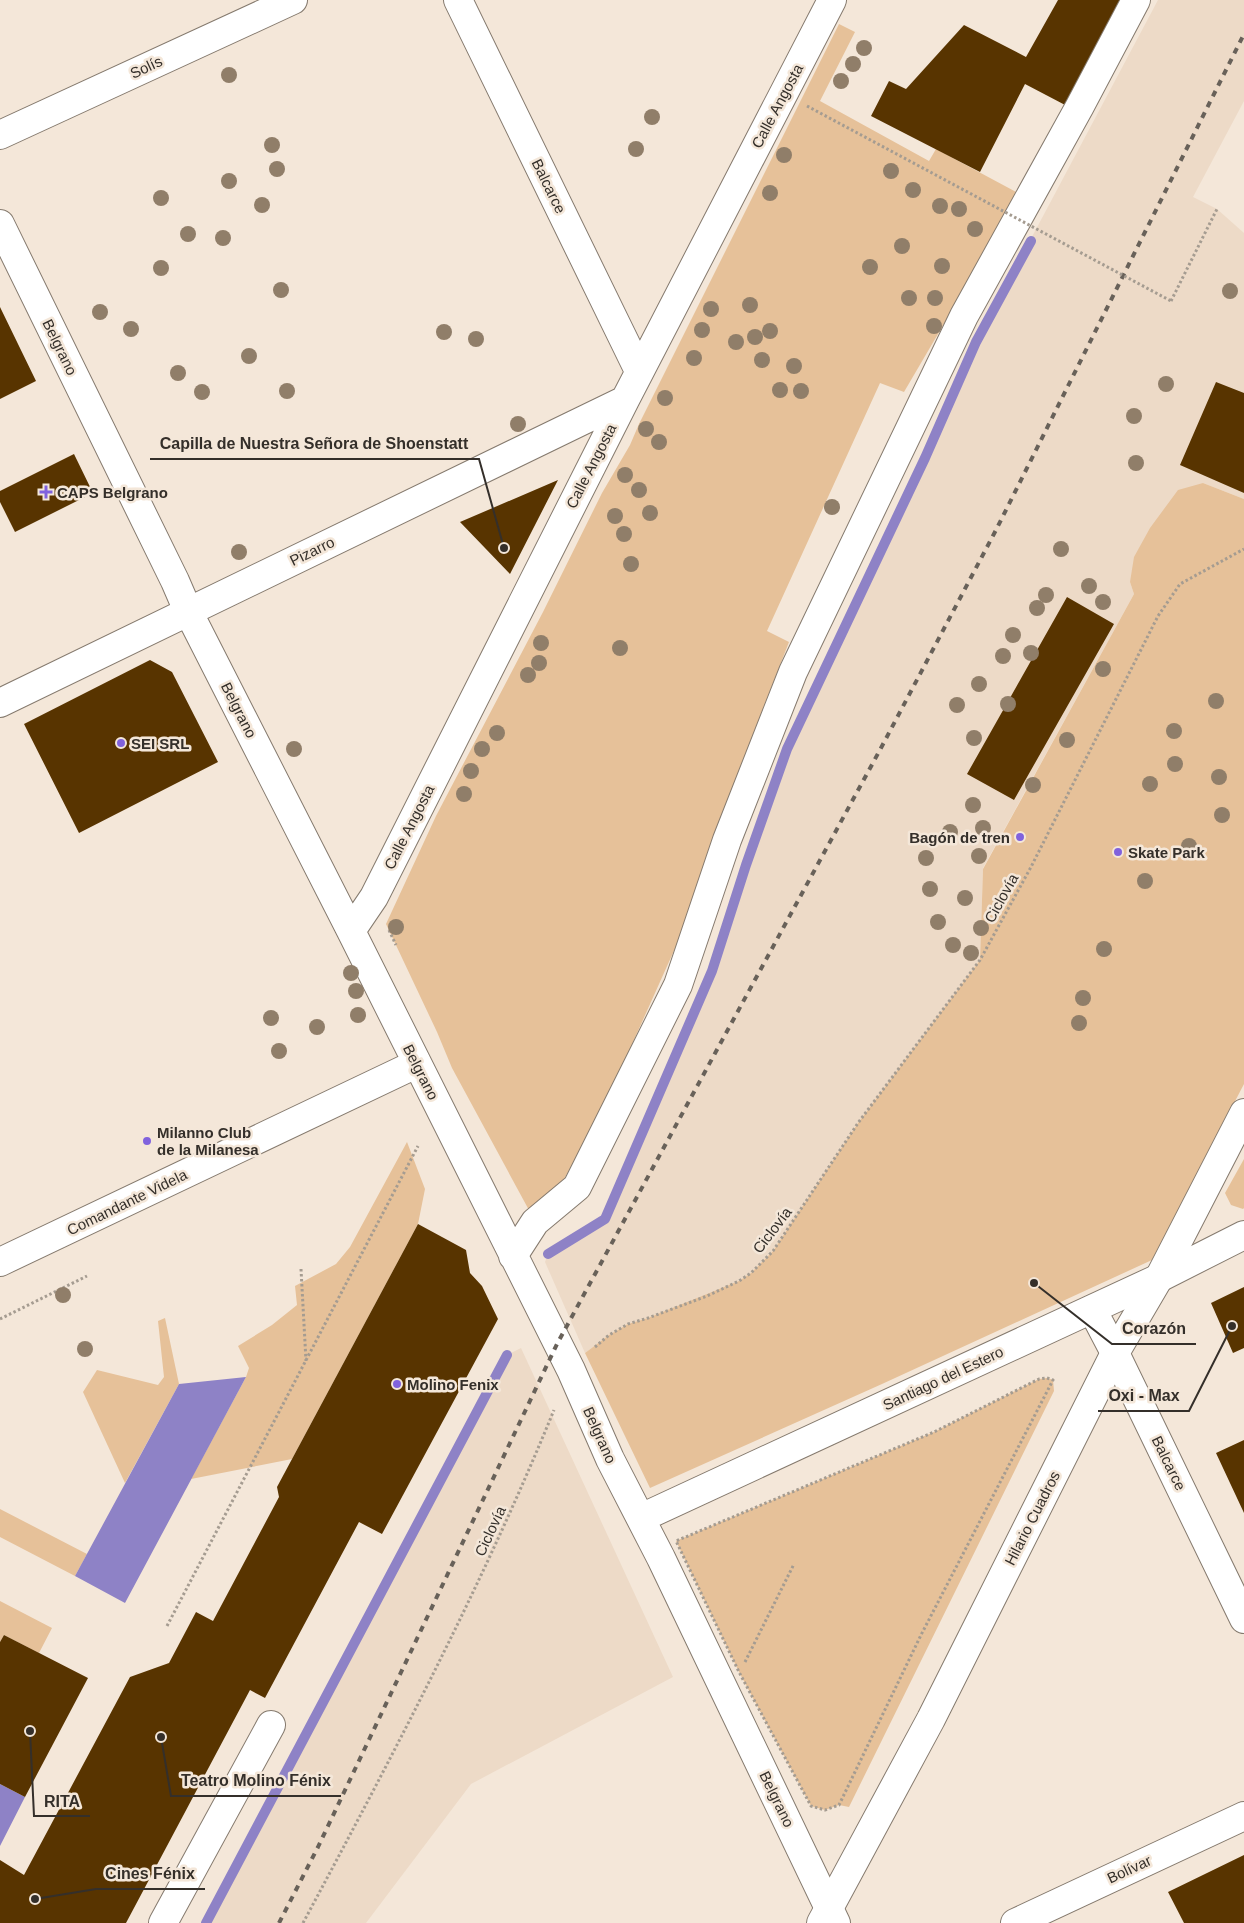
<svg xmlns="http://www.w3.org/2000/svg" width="1244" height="1923" font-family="Helvetica,sans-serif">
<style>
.built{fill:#eddac7}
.green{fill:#e6c199}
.water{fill:#8e82c6}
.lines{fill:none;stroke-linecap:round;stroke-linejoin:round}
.stream{stroke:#8e82c6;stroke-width:10}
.building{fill:#583400}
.minor-casing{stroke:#857a6e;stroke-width:30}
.major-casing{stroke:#857a6e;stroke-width:30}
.path{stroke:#a59c91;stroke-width:3;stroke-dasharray:2.5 2.5;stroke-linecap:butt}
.minor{stroke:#fff;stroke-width:28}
.major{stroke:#fff;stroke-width:28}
.rail{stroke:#686159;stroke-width:4;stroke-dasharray:6 6;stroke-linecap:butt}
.path-bridge{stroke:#a59c91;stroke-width:3;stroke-dasharray:2.5 2.5;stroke-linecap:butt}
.tree{fill:#907e69}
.poi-dot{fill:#8062dd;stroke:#f4e7d9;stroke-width:2}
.labels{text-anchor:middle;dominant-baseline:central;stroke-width:5;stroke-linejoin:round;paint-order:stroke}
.street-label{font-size:15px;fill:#342f2a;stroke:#f4e7d9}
.poi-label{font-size:15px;font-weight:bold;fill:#342f2a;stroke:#f4e7d9;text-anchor:start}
.leader{fill:none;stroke:#342f2a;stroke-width:2}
.callout-dot{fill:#342f2a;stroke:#f4e7d9;stroke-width:2}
.callout-label{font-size:16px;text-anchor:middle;font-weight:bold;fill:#342f2a;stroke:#f4e7d9;stroke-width:5;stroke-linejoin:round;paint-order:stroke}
</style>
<rect width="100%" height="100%" fill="#f4e7d9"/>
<path class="built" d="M1158,0H1244V101L1193,197L1217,209L1244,233V499L1203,483L1130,582L1134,594L983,868L980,960L858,1123L773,1251L751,1273L739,1281L707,1296L648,1318L628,1324L609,1335L585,1353L545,1262L548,1254L605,1219L712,971L787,749L925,458L976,342Z
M521,1348L673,1677L471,1784L366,1923H206L507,1355Z"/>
<path class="green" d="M839,24L855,32L820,101L929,161L936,149L1020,194L904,392L880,383L767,631L789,642L731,791L681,935L603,1109L563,1181L530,1212L452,1068L437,1032L386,924L436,816L543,612L602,493L630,445L639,424Z
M1203,483L1244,499V1084L1152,1260L882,1384L650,1488L585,1353L609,1335L628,1324L648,1318L739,1281L751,1273L773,1251L858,1123L980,960L983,869L1134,594L1130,582L1134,557L1150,528L1178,490Z
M407,1142L425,1189L418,1224L292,1459L191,1479L246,1377L249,1368L238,1346L272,1325L297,1305L295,1286L336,1264L350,1247Z
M1244,1159V1208L1243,1209L1231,1205L1225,1193Z
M165,1318L179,1384L125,1483L83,1392L97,1370L158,1385L164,1377L158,1321Z
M1047,1378L1053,1380L1054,1391L849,1807L839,1805L825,1810L811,1806L739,1672L676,1541L934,1432L1039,1379Z
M0,1509L87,1554L75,1576L0,1537Z
M0,1601L52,1628L39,1653L4,1635L0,1642Z"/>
<path class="water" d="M246,1377L125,1603L75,1576L179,1384Z
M0,1784L25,1797L0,1846Z"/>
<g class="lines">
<path class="stream" d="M548,1254L605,1219L712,971L746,865L787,749L925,458L976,342L1031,241
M206,1923L507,1355"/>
</g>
<path class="building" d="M1058,0H1121L1067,106L1025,84L980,172L871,116L889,81L906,89L964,25L1026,57Z
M0,307L36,381L0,399Z
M1216,382L1244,393V493L1180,465Z
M74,454L93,493L15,532L0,502V491Z
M558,480L510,574L460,522Z
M1067,597L1114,624L1014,800L967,774Z
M150,660L172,672L218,762L79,833L24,724Z
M418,1224L466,1250L470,1273L482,1286L498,1319L382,1534L359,1522L265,1698L250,1690L126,1923H0V1860L24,1875L130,1677L169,1663L196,1612L213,1621L279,1497L277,1487Z
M1244,1287V1348L1233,1353L1211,1303Z
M1244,1440V1513L1216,1453Z
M4,1635L88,1678L25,1797L0,1784V1642Z
M1244,1855V1923H1184L1168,1892Z"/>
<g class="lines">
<g class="minor-casing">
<path id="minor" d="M458,0L639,371
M0,135L293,0
M0,224L175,581L188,611L351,931L571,1370L610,1459L661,1558L836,1923
M0,703L625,400
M351,931L374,897L625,400L832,0
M513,1256L535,1222L577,1187L678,985L727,840L793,672L964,316L1080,106L1136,0
M0,1262L416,1064
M1092,1309L1115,1353L1244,1619
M641,1518L1159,1278L1244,1235
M163,1923L271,1725
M1015,1923L1244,1816"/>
</g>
<g class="major-casing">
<path id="major" d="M821,1923L931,1719L1115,1353L1159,1278L1244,1113"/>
</g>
<path class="path" d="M1171,301L1217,209
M389,930L396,945
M301,1269L306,1361
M0,1319L87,1276
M595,1347L609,1335L628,1324L648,1318L707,1296L739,1281L751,1273L773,1251L858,1123L980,960L1031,867L1158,616L1180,584L1244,549
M1047,1378L1053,1380L921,1635L839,1805L825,1810L811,1806L739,1672L676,1541L934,1432L1039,1379Z
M167,1626L418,1146
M745,1662L794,1564
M303,1923C393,1755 482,1586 554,1410"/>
<use href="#minor" class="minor"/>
<use href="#major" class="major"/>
<path class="rail" d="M279,1923L318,1847L557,1344L881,748L996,530L1244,34"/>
<path class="path-bridge" d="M807,106L1171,301"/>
</g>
<g class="tree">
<circle cx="864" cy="48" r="8"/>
<circle cx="853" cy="64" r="8"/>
<circle cx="229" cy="75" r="8"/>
<circle cx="841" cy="81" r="8"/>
<circle cx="652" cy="117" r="8"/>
<circle cx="272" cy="145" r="8"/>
<circle cx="636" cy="149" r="8"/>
<circle cx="784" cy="155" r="8"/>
<circle cx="277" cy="169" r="8"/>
<circle cx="891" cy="171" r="8"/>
<circle cx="229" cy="181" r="8"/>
<circle cx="913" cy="190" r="8"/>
<circle cx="770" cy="193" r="8"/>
<circle cx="161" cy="198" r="8"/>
<circle cx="262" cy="205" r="8"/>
<circle cx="940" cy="206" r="8"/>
<circle cx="959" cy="209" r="8"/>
<circle cx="975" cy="229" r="8"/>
<circle cx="188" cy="234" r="8"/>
<circle cx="223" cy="238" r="8"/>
<circle cx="902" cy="246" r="8"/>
<circle cx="942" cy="266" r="8"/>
<circle cx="870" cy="267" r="8"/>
<circle cx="161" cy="268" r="8"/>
<circle cx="281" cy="290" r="8"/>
<circle cx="1230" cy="291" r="8"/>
<circle cx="909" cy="298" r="8"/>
<circle cx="935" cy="298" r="8"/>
<circle cx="750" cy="305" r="8"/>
<circle cx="711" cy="309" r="8"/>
<circle cx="100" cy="312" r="8"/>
<circle cx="934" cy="326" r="8"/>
<circle cx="131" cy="329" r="8"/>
<circle cx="702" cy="330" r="8"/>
<circle cx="770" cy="331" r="8"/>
<circle cx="444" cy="332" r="8"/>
<circle cx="755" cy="337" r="8"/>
<circle cx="476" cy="339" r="8"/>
<circle cx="736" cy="342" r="8"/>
<circle cx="249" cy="356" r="8"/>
<circle cx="694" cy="358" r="8"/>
<circle cx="762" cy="360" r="8"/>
<circle cx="794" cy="366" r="8"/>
<circle cx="178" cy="373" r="8"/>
<circle cx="1166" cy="384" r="8"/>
<circle cx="780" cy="390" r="8"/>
<circle cx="287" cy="391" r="8"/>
<circle cx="801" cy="391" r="8"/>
<circle cx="202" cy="392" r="8"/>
<circle cx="665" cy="398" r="8"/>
<circle cx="1134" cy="416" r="8"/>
<circle cx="518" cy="424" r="8"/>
<circle cx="646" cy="429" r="8"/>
<circle cx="659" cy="442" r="8"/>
<circle cx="1136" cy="463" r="8"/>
<circle cx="625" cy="475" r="8"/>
<circle cx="639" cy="490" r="8"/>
<circle cx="832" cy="507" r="8"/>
<circle cx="650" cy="513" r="8"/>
<circle cx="615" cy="516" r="8"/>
<circle cx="624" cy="534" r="8"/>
<circle cx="1061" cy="549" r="8"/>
<circle cx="239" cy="552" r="8"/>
<circle cx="631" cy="564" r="8"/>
<circle cx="1089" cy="586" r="8"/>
<circle cx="1046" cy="595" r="8"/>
<circle cx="1103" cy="602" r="8"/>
<circle cx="1037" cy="608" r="8"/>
<circle cx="1013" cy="635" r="8"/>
<circle cx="541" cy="643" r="8"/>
<circle cx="620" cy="648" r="8"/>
<circle cx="1031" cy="653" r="8"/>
<circle cx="1003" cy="656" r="8"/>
<circle cx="539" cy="663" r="8"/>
<circle cx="1103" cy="669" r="8"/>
<circle cx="528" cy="675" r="8"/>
<circle cx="979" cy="684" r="8"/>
<circle cx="1216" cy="701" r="8"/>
<circle cx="1008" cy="704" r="8"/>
<circle cx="957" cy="705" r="8"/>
<circle cx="1174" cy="731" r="8"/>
<circle cx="497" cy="733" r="8"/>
<circle cx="974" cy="738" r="8"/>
<circle cx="1067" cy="740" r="8"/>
<circle cx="294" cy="749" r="8"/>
<circle cx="482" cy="749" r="8"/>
<circle cx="1175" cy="764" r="8"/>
<circle cx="471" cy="771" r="8"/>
<circle cx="1219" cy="777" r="8"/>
<circle cx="1150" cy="784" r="8"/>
<circle cx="1033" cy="785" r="8"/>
<circle cx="464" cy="794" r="8"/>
<circle cx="973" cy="805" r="8"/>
<circle cx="1222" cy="815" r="8"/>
<circle cx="983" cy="828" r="8"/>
<circle cx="950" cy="832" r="8"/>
<circle cx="1189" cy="846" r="8"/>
<circle cx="979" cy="856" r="8"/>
<circle cx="926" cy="858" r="8"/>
<circle cx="1145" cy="881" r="8"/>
<circle cx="930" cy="889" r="8"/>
<circle cx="965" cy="898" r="8"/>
<circle cx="938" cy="922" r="8"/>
<circle cx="396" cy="927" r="8"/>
<circle cx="981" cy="928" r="8"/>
<circle cx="953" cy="945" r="8"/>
<circle cx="1104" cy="949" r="8"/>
<circle cx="971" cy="953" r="8"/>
<circle cx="351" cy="973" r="8"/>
<circle cx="356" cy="991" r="8"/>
<circle cx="1083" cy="998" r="8"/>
<circle cx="358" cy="1015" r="8"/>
<circle cx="271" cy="1018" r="8"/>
<circle cx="1079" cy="1023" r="8"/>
<circle cx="317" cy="1027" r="8"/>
<circle cx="279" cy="1051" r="8"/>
<circle cx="63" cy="1295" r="8"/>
<circle cx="85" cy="1349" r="8"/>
</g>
<g class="poi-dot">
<path d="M43.5 484.5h5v5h5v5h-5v5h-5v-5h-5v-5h5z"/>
<circle cx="121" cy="743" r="5"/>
<circle cx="1020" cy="837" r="5"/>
<circle cx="1118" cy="852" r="5"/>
<circle cx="147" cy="1141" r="5"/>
<circle cx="397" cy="1384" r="5"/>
</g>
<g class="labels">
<g class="street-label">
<text transform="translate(146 67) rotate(-25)">Solís</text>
<text transform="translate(777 106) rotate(-62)">Calle Angosta</text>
<text transform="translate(549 186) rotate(64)">Balcarce</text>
<text transform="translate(60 347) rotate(64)">Belgrano</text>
<text transform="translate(591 466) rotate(-63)">Calle Angosta</text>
<text transform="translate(312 551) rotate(-26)">Pizarro</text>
<text transform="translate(239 710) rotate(63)">Belgrano</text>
<text transform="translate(409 827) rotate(-63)">Calle Angosta</text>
<text transform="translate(1001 898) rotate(-61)">Ciclovía</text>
<text transform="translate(421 1072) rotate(63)">Belgrano</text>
<text transform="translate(127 1202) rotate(-26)">Comandante Videla</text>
<text transform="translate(772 1230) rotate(-53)">Ciclovía</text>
<text transform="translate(943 1378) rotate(-25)">Santiago del Estero</text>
<text transform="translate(600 1435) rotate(66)">Belgrano</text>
<text transform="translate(1169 1463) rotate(64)">Balcarce</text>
<text transform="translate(1032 1518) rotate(-63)">Hilario Cuadros</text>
<text transform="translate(490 1531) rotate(-65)">Ciclovía</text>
<text transform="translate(777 1799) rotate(64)">Belgrano</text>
<text transform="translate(1129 1869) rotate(-25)">Bolívar</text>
</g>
<g class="poi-label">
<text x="57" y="492">CAPS Belgrano</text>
<text x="131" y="743">SEI SRL</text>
<text x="1010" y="837" text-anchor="end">Bagón de tren</text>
<text x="1128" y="852">Skate Park</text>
<text x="157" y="1132">Milanno Club<tspan x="157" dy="17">de la Milanesa</tspan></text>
<text x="407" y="1384">Molino Fenix</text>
</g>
</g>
<path class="leader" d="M504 548L479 459H150M1034 1283L1112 1344H1196M1232 1326L1189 1411H1098M161 1737L171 1796H341M30 1731L34 1816H90M35 1899L96 1889H205"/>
<g class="callout-dot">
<circle cx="504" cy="548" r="5"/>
<circle cx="1034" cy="1283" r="5"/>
<circle cx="1232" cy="1326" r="5"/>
<circle cx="161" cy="1737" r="5"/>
<circle cx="30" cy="1731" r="5"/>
<circle cx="35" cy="1899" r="5"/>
</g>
<g class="callout-label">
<text x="314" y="449">Capilla de Nuestra Señora de Shoenstatt</text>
<text x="1154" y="1334">Corazón</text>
<text x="1144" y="1401">Oxi - Max</text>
<text x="256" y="1786">Teatro Molino Fénix</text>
<text x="62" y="1807">RITA</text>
<text x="150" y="1879">Cines Fénix</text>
</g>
</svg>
